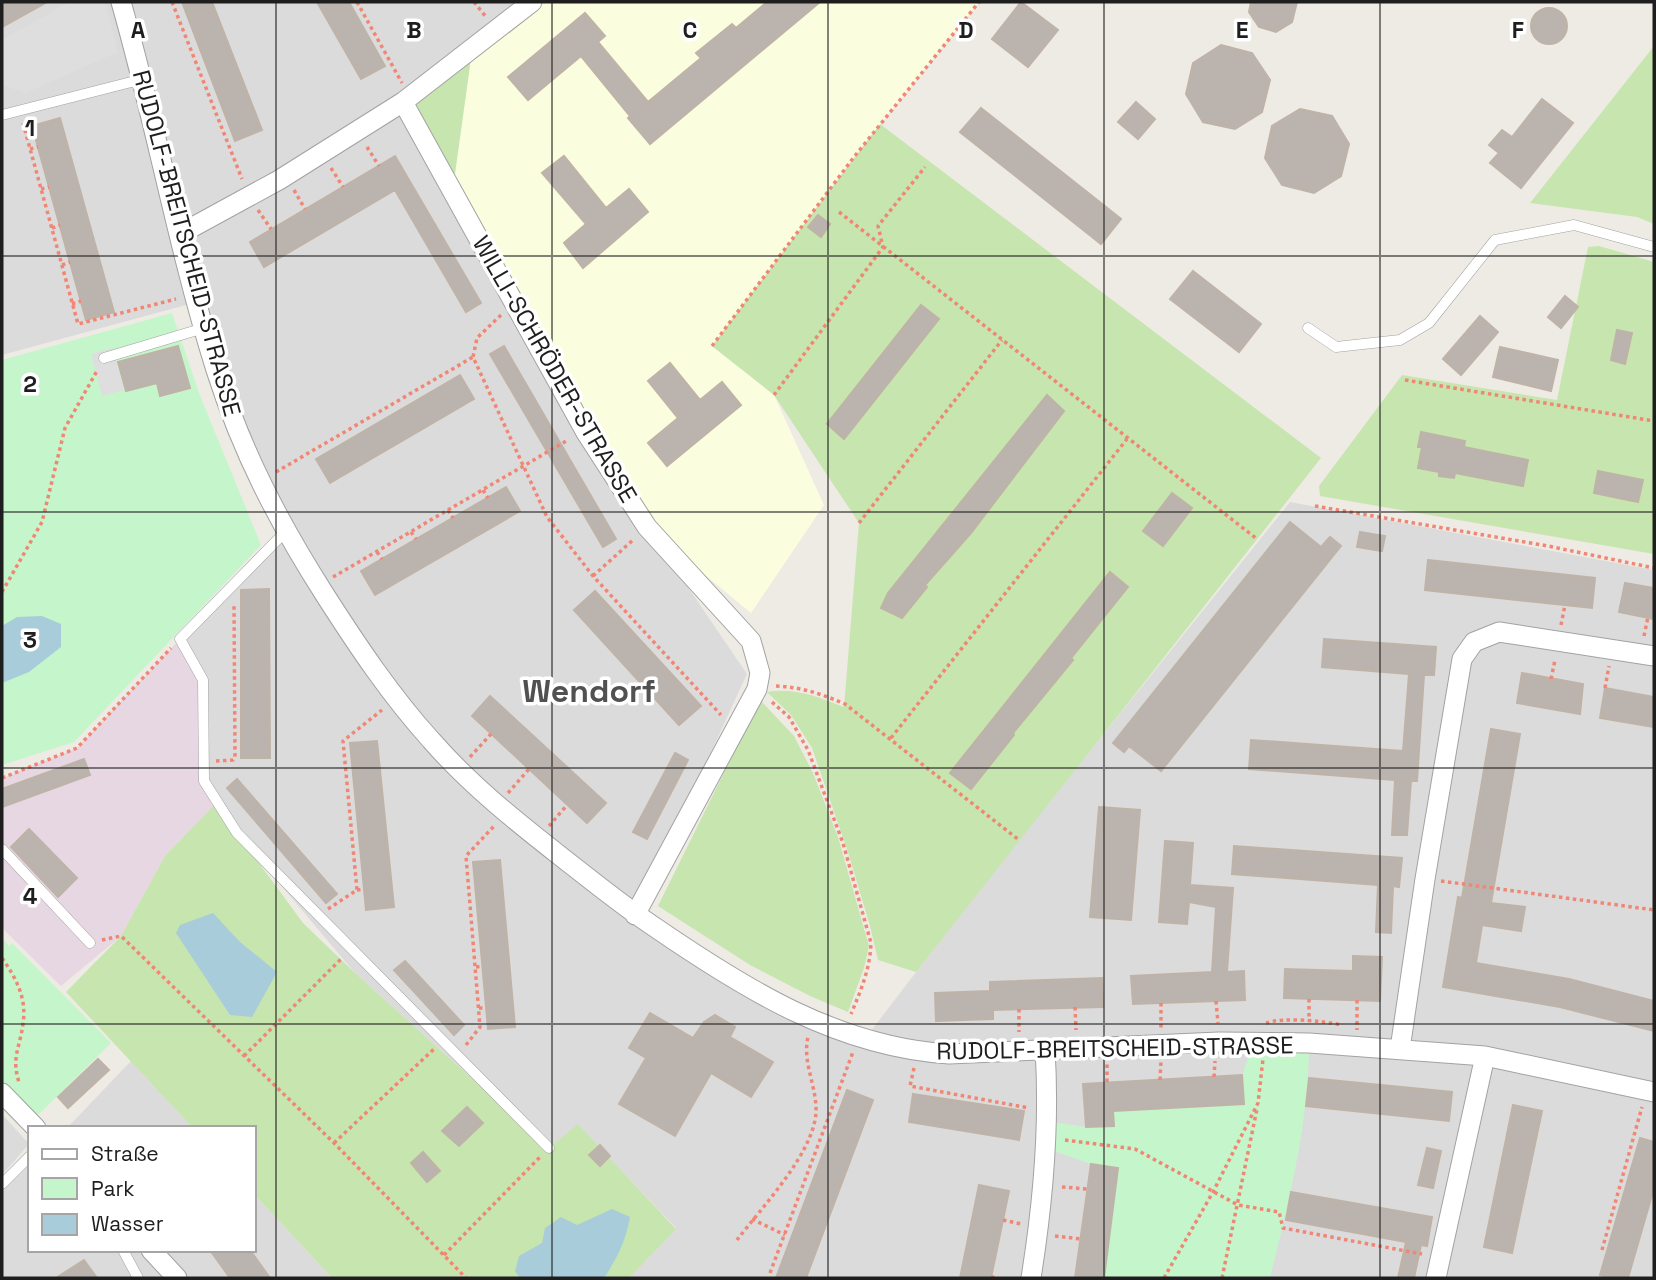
<svg xmlns="http://www.w3.org/2000/svg" width="1656" height="1280" font-family="'Space Grotesk',sans-serif">
<style>
.residential{fill:#dcdbdb}
.industrial{fill:#e7d7e3}
.education{fill:#fbfddf}
.grass{fill:#c7e5ae}
.park{fill:#c5f5cb}
.parking{fill:#dedede}
.water{fill:#a8ccd9}
.building{fill:#bbb4ae;stroke:#bfb3a8;stroke-width:2}
.lines{fill:none;stroke-linecap:round;stroke-linejoin:round}
.lane-casing{stroke:#a2a2a2;stroke-width:11}
.street-casing{stroke:#a2a2a2;stroke-width:21}
.path{stroke:#f08674;stroke-width:3.5;stroke-dasharray:3.5 3.5;stroke-linecap:butt}
.lane{stroke:#fff;stroke-width:10}
.street{stroke:#fff;stroke-width:19}
.grid{fill:none;stroke:#1e1e1e;stroke-width:2;stroke-opacity:0.55}
.labels{text-anchor:middle;dominant-baseline:central;stroke-width:7;stroke-linejoin:round;paint-order:stroke}
.street-label{font-size:24px;fill:#1e1e1e;stroke:#fff}
.district-label{font-size:32px;font-weight:bold;fill:#515151;stroke:#fff}
.grid-label{font-size:23px;text-anchor:middle;font-weight:bold;fill:#1e1e1e;stroke:#fff;stroke-width:7;stroke-linejoin:round;paint-order:stroke}
</style>
<rect width="100%" height="100%" fill="#eeebe5"/>
<path class="residential" d="M2,2H532L403,102L647,527L747,674L636,915L864,1040L992,873L1290,502L1654,570V1278H629L676,1228L578,1125L549,1148L354,972L237,833L204,781L180,639L286,531L197,302L2,355Z
M131,1061L193,1128H67Z
M2,1114L29,1144L2,1175Z
M30,1165V1250H254V1194L332,1278H2V1192Z"/>
<path class="industrial" d="M180,639L203,680L204,781L217,802L165,856L121,936L61,986L2,928V778L77,748Z"/>
<path class="education" d="M532,2H979L854,157L712,346L774,395L824,505L751,613L647,527L453,188L472,50Z"/>
<path class="grass" d="M1654,46V224L1637,217L1530,203Z
M472,51L453,188L403,102Z
M880,124L1321,458L916,972L878,960L870,926L848,852L812,748L791,715L767,692C795,687 818,697 844,707L859,523L774,395L712,346Z
M1599,246L1654,262V554L1320,496L1319,486L1402,375L1557,400L1588,247Z
M760,700L794,736L813,773L838,837L869,946L864,968L848,1012L810,996L750,965L658,906Z
M217,802L237,833L303,923L354,972L549,1148L578,1124L676,1229L629,1278H332L254,1194V1128H193L66,992L121,936L165,856Z"/>
<path class="park" d="M172,313L199,393L261,545L74,742L2,765V360Z
M2,938L9,946L12,943L111,1043L36,1117L2,1081Z
M1254,1042L1309,1043C1309,1122 1289,1202 1270,1278H1104L1118,1168L1091,1164L1045,1148L1046,1121L1086,1127L1114,1126L1113,1111L1244,1103L1242,1075Z"/>
<path class="parking" d="M70,2H105L118,52L25,93L2,85V40Z
M113,348L124,390L102,396L91,354Z"/>
<path class="water" d="M42,616L61,624V647L29,672L2,683V626L17,617Z
M213,913L240,942L277,972L252,1017L230,1015L176,933L180,925Z
M612,1209L630,1217C626,1240 617,1259 604,1278H520L515,1271L519,1256L542,1243L545,1228L561,1217L577,1225Z"/>
<path class="building" d="M2,2H47L2,27Z
M182,2H212L262,130L235,141Z
M317,2H349L385,66L361,79Z
M767,2H820L650,144L628,118L630,116L581,56L528,100L508,77L585,13L605,36L598,42L648,102L701,58L696,53L732,24L736,28Z
M1021,2L1058,30L1028,67L992,39Z
M1251,2H1297L1292,22L1276,32L1259,27L1249,12Z
M1531 26a18 18 0 1 1 36 0a18 18 0 1 1-36 0Z
M1221,45L1252,53L1270,80L1262,112L1235,129L1203,122L1186,94L1193,63Z
M1542,99L1573,123L1521,188L1490,163L1499,153L1489,145L1502,130L1512,137Z
M1136,102L1155,119L1138,139L1118,122Z
M981,108L1121,219L1101,244L960,132Z
M1300,109L1332,116L1349,144L1341,176L1314,193L1282,185L1265,158L1272,126Z
M60,118L114,312L86,320L32,126Z
M395,156L481,303L466,312L395,190L264,267L250,242Z
M564,156L606,208L629,189L648,212L583,268L564,243L586,224L542,173Z
M818,215L830,224L821,237L808,227Z
M1193,271L1261,324L1239,352L1170,299Z
M1565,296L1578,307L1561,328L1548,317Z
M921,305L939,319L844,439L827,424Z
M1480,316L1498,332L1461,375L1443,359Z
M1617,330L1632,333L1625,364L1611,360Z
M178,346L190,388L160,396L157,383L126,391L118,362Z
M504,346L616,539L603,547L490,354Z
M1500,347L1558,360L1551,391L1493,377Z
M670,363L700,400L722,382L741,405L667,466L648,443L678,418L648,381Z
M460,375L474,399L330,483L316,459Z
M1047,395L1064,411L971,533L925,585L927,587L902,618L881,608L888,593Z
M1421,432L1465,441L1464,447L1528,460L1523,486L1455,473L1454,478L1439,476V472L1418,468L1422,447H1418Z
M1598,471L1643,480L1638,502L1594,493Z
M506,487L520,511L375,595L361,571Z
M1172,493L1192,508L1163,546L1143,531Z
M1290,522L1321,547L1330,537L1341,546L1161,771L1129,746L1124,752L1113,743Z
M1360,532L1385,536L1382,551L1357,547Z
M1428,560L1595,578L1592,608L1425,590Z
M1110,572L1128,587L1071,658L1073,660L1013,733L1014,735L971,789L950,773Z
M1625,583L1654,588V619L1619,612Z
M269,589L270,758H241V590Z
M595,591L701,706L679,725L574,610Z
M1324,639L1436,647L1434,675H1424L1417,781H1411L1407,835H1392L1395,780L1249,769L1251,740L1403,751L1409,674L1322,667Z
M1522,673L1583,684L1580,714L1517,703Z
M1605,688L1654,697V727L1600,718Z
M490,696L606,803L587,823L472,716Z
M1491,729L1520,734L1491,903L1525,907L1521,931L1482,925L1476,963L1569,979L1654,1001V1031L1560,1007L1443,987L1458,897L1462,898Z
M377,741L394,907L366,910L350,743Z
M675,753L688,760L647,839L633,832Z
M84,759L90,775L2,807V789Z
M237,779L337,894L326,903L227,788Z
M1099,807L1140,810L1131,920L1090,917Z
M29,829L77,878L58,897L11,847Z
M1165,841L1193,843L1190,885L1233,888L1227,972L1244,971L1245,1000L1133,1004L1131,976L1212,972L1216,907L1189,902L1187,924L1159,922Z
M1234,846L1402,858L1399,887L1393,886L1391,933L1376,932L1378,885L1232,874Z
M500,860L515,1027L488,1029L473,862Z
M1353,956L1382,957L1380,1001L1284,998L1285,969L1353,971Z
M405,961L464,1025L454,1035L394,970Z
M1102,978L1103,1007L993,1010V1019L936,1021L935,993L990,991V982Z
M650,1013L693,1038L704,1022L715,1015L735,1027L730,1037L773,1062L751,1097L711,1073L675,1136L619,1104L646,1058L629,1048Z
M98,1059L109,1070L68,1108L58,1097Z
M1242,1075L1244,1104L1113,1111L1114,1126L1086,1127L1083,1084Z
M1309,1078L1452,1092L1449,1121L1306,1106Z
M847,1090L873,1100L806,1278H776Z
M913,1094L1024,1111L1019,1140L909,1122Z
M1513,1105L1542,1111L1512,1253L1484,1247Z
M467,1107L483,1123L459,1146L442,1131Z
M1640,1138L1654,1142V1188L1628,1278H1610L1600,1275Z
M600,1145L610,1156L600,1166L589,1155Z
M1427,1148L1441,1151L1433,1188L1418,1185Z
M423,1152L440,1171L427,1182L411,1163Z
M1091,1164L1118,1168L1104,1278H1075Z
M979,1185L1009,1191L991,1278H960Z
M1291,1192L1432,1217L1427,1246L1421,1245L1414,1278H1398L1406,1242L1286,1220Z
M210,1250H250L270,1278H230Z
M84,1260L97,1278H56Z"/>
<g class="lines">
<g class="lane-casing">
<path id="lane" d="M2,115L143,79
M1308,328L1336,347L1400,340L1429,323L1495,240L1574,225L1654,247
M104,358L204,328
M286,531L180,639L203,680L204,781L237,833L549,1148
M2,849L90,943
M2,1184L30,1156
M123,1250L138,1278"/>
</g>
<g class="street-casing">
<path id="street" d="M121,2C156,124 178,249 216,370C242,452 279,523 325,595C357,645 391,696 431,740C470,785 518,823 564,859C595,883 624,907 656,928C745,989 838,1047 949,1054L1219,1042L1309,1043L1485,1056L1654,1092
M403,102L585,431L647,527L751,641L760,673L757,689L635,915
M180,234L279,180L403,102L532,2
M1400,1049L1425,879L1462,659L1474,642L1499,632L1654,656
M2,1093L36,1128
M151,1250L177,1278
M1031,1278C1043,1203 1050,1126 1045,1050
M1436,1278L1485,1056"/>
</g>
<path class="path" d="M172,2L242,179
M357,2L402,83
M474,2L486,17
M23,123L78,324L176,299
M367,147L379,166
M30,149L38,147
M331,168L343,187
M41,189L49,187
M294,190L305,209
M258,210L271,229
M839,212L1257,539
M52,228L60,225
M62,265L70,262
M72,304L81,301
M501,315L477,338L473,357L547,517L593,576L721,715
M712,346L854,157L979,2
M1405,380L1654,421
M774,395L883,247L878,226L925,167
M276,472L473,357
M483,490L488,498
M1315,506L1548,546L1654,568
M448,510L453,518
M859,523L1002,340
M411,532L416,539
M377,552L382,559
M593,576L633,540
M333,577L568,440
M2,592L42,522L65,428L98,369
M1561,625L1565,605
M1644,636L1648,617
M1551,679L1555,660
M776,686C801,687 822,694 845,704L1019,840
M1605,688L1609,666
M772,702L789,717L808,750L843,843L871,943C870,969 861,990 851,1014
M891,738L1127,439
M470,757L491,734
M216,761L233,760L235,757L234,603
M2,778L77,748L171,648
M508,793L529,769
M549,826L567,805
M1441,881L1654,910
M357,890L364,889
M328,909L357,890L343,741L382,710
M102,940L121,936L334,1143L466,1278
M2,958C16,978 27,998 23,1024C20,1047 11,1058 19,1082
M476,967L483,966
M1309,999V1021
M1357,1000V1030
M1216,1001L1218,1023
M1161,1003V1029
M1075,1007L1076,1030
M479,1008H486
M1019,1009V1032
M1266,1023C1284,1017 1323,1021 1342,1025
M466,1045L480,1027L466,856L495,825
M244,1056L342,958
M914,1068L910,1086L1029,1108
M1214,1077L1215,1061
M1160,1080L1161,1061
M1107,1082V1064
M1065,1140L1135,1149L1238,1205L1279,1212L1283,1228L1422,1254
M334,1143L434,1049
M1062,1187L1087,1189
M752,1219L785,1235
M1003,1220L1021,1224
M1055,1236L1081,1239
M737,1240C762,1207 814,1153 816,1112C817,1087 802,1062 808,1037
M1602,1250L1642,1107
M444,1255L540,1157
M770,1273L853,1052
M991,1277L998,1278
M1164,1278L1213,1192L1258,1103L1263,1059
M1222,1278L1257,1109"/>
<use href="#lane" class="lane"/>
<use href="#street" class="street"/>
</g>
<path class="grid" d="M276,2V1278M552,2V1278M828,2V1278M1104,2V1278M1380,2V1278M2,256H1654M2,512H1654M2,768H1654M2,1024H1654"/>
<g class="labels">
<g class="street-label">
<text transform="translate(187 243) rotate(75)">RUDOLF-BREITSCHEID-STRASSE</text>
<text transform="translate(555 369) rotate(60)">WILLI-SCHRÖDER-STRASSE</text>
<text transform="translate(1115 1048) rotate(-1)">RUDOLF-BREITSCHEID-STRASSE</text>
</g>
<g class="district-label">
<text x="589" y="691">Wendorf</text>
</g>
</g>
<g class="grid-label">
<text x="138" y="38">A</text>
<text x="414" y="38">B</text>
<text x="690" y="38">C</text>
<text x="966" y="38">D</text>
<text x="1242" y="38">E</text>
<text x="1518" y="38">F</text>
<text x="30" y="136">1</text>
<text x="30" y="392">2</text>
<text x="30" y="648">3</text>
<text x="30" y="904">4</text>
</g>
<rect width="1656" height="1280" fill="none" stroke="#1e1e1e" stroke-width="7"/>
<rect x="28" y="1126" width="228" height="126" fill="#ffffff" stroke="#a5a5a5" stroke-width="2"/>
<rect x="42" y="1149" width="35" height="10" fill="#ffffff" stroke="#a5a5a5" stroke-width="2"/>
<text x="91" y="1161" font-size="21" fill="#1e1e1e">Straße</text>
<rect x="42" y="1178" width="35" height="21" fill="#c5f5cb" stroke="#a5a5a5" stroke-width="2"/>
<text x="91" y="1196" font-size="21" fill="#1e1e1e">Park</text>
<rect x="42" y="1214" width="35" height="21" fill="#a8ccd9" stroke="#a5a5a5" stroke-width="2"/>
<text x="91" y="1231" font-size="21" fill="#1e1e1e">Wasser</text>
</svg>
